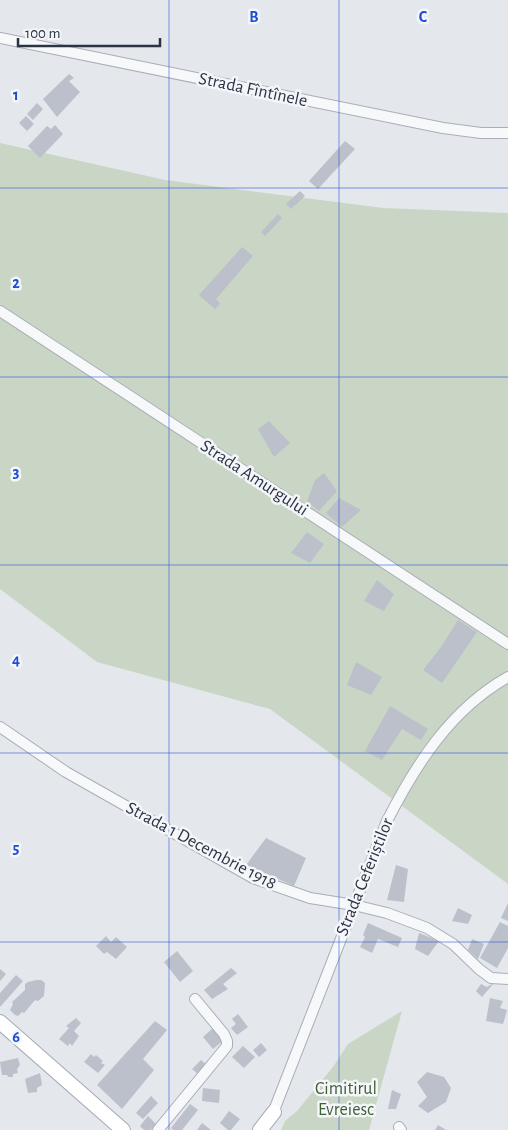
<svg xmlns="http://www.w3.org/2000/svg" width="508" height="1130" font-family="'Alegreya Sans',sans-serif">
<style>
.green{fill:#c9d6c5}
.building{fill:#bbc0ca}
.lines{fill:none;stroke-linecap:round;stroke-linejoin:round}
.minor-casing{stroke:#a9aeb7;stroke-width:12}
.major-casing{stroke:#a3abb8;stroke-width:16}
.minor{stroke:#f7f8fa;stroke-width:10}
.major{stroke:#fff;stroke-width:14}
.grid{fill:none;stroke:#1d4ed8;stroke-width:1;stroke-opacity:0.55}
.labels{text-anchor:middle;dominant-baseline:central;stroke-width:5;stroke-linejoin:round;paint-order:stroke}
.street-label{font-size:18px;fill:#2b3445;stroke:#f4f6f9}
.park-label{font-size:18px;fill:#3f6138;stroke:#f4f6f9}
.grid-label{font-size:16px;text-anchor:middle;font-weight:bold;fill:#1d4ed8;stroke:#f4f6f9;stroke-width:5;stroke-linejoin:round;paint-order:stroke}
</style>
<rect width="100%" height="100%" fill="#e4e7ec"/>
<path class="green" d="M0,143L165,180L383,208L508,213V884L270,709L97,662L0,589Z
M402,1011L369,1130H281L285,1121L297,1111L333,1067L348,1044Z"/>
<path class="building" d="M69,74L74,78L69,81L80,92L57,117L43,99Z
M37,103L43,109L33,120L27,114Z
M26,116L34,124L27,131L19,123Z
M55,125L63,134L40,158L28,146L47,126L51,129Z
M345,141L355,149L318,189L309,181Z
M300,191L305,196L291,209L286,204Z
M278,214L282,218L265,236L261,232Z
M242,247L253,256L216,299L220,304L215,309L199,295Z
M269,421L290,443L274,457L258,429Z
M324,473L337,491L319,511L307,502L315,480Z
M339,498L361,510L342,527L326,513Z
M307,532L324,544L310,563L291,553Z
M377,580L394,594L384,611L364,601Z
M458,620L477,632L442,683L423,670L441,647Z
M356,662L382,677L371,695L347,685Z
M390,706L428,729L421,740L402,729L382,760L365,751Z
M266,838L306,858L294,886L246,865Z
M396,865L408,869L404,902L387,900Z
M508,903V921L501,918Z
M458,908L472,915L468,924L452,921Z
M500,922L508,926V948L497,968L480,958Z
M368,923L402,938L398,947L378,939L372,953L360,947L365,937L363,935Z
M419,933L439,941L428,956L415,949Z
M106,936L111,942L116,937L127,947L116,959L107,952L104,954L96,946Z
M472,939L484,944L478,959L468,950Z
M177,951L193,971L180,982L164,962Z
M231,968L237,973L223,984L228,989L212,999L204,990Z
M0,969L6,974L0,981Z
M16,975L23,981L0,1007V993Z
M37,980H41L45,983L44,996L38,1001L35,1000L24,1013L22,1012L18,1016L15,1015L10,1010L13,1004L12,1002L25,990V984L28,982Z
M494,983L482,997L476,991L481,984L487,987Z
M490,998L503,1001L500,1008L507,1010L503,1024L486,1021Z
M238,1014L248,1027L237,1035L231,1028L236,1024L232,1019Z
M76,1018L81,1023L74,1031L79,1036L72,1046L70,1043L68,1046L59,1039L69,1028L66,1026Z
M155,1021L167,1030L143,1059L154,1070L122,1109L97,1085Z
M213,1028L224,1040L213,1049L203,1037Z
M261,1043L267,1050L259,1057L253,1050Z
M243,1046L255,1057L244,1068L232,1057Z
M91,1054L94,1057L96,1055L103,1061L101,1063L105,1065L98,1073L84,1062Z
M18,1058L20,1065L17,1069L18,1073L13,1074V1077H8L7,1075H2L0,1062Z
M201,1060L208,1066L199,1075L192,1069Z
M427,1072L444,1077L451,1088L446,1102L428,1113L418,1106L427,1097L417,1082Z
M40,1073L42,1085L37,1088V1092L28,1093L25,1079Z
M203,1088L220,1090L219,1103L202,1101Z
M392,1090L401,1094L396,1109H388Z
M151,1096L158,1103L143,1119L136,1113Z
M190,1104L198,1110L182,1130H173L171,1128Z
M229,1111L240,1119L231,1130H228L220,1123Z
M148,1116L156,1124L151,1130H144L140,1126Z
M202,1123L211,1130H197Z
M438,1125L446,1130H435Z"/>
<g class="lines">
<g class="minor-casing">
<path id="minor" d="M0,38L443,128L481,133H508
M0,311L508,644
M0,727L66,772L253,878L310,898L354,905L387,913L427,928L453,944L479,969L491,978L508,979
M271,1118L387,821C416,764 451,709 508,677
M399,1127L401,1130
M158,1130L227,1046V1041L224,1034L195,999"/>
</g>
<g class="major-casing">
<path id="major" d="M0,1022L123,1130
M260,1130L274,1112"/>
</g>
<use href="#minor" class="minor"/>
<use href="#major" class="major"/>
</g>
<path class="grid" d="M169,0V1130M339,0V1130M0,188H508M0,377H508M0,565H508M0,753H508M0,942H508"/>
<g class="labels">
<g class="street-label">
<text transform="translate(253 90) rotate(12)">Strada Fîntînele</text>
<text transform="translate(254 478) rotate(33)">Strada Amurgului</text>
<text transform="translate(201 846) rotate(28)">Strada 1 Decembrie 1918</text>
<text transform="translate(365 877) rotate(-68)">Strada Ceferiștilor</text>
</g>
<g class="park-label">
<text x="346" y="1089">Cimitirul<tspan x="346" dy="21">Evreiesc</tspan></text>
</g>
</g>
<g class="grid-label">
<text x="254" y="22">B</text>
<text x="423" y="22">C</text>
<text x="16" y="100">1</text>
<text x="16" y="288">2</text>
<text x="16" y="477">3</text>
<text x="16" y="665">4</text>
<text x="16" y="853">5</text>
<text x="16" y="1042">6</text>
</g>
<path d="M18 38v8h142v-8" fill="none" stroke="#2b3445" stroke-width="2.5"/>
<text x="25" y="38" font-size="15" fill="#2b3445" stroke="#f4f6f9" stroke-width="4" paint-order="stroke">100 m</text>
</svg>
